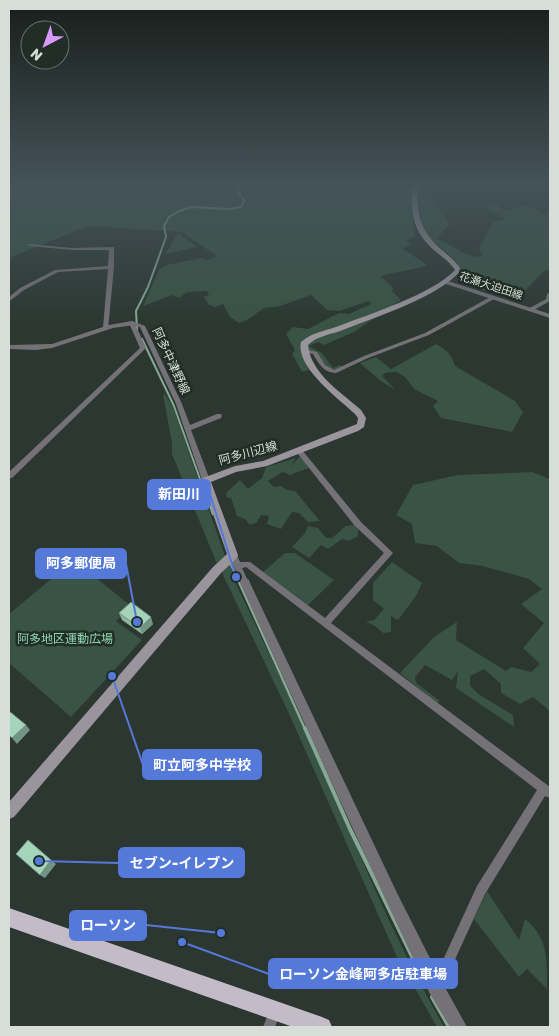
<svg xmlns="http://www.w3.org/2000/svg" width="559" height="1036" font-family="Rubik,'Noto Sans JP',sans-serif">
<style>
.green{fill:#395344}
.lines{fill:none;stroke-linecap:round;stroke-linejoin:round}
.stream-far2{stroke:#86a996;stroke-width:2}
.stream-far1{stroke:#86a996;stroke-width:2.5}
.stream{stroke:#86a996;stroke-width:4}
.minor{fill:#757277;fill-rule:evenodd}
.tertiary{fill:#757277;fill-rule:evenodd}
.secondary{fill:#9a959d;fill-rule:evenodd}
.trunk{fill:#c3bcc8;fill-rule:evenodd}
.wall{fill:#8db69f}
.shaded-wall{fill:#739482}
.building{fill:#a4d4b9;stroke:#739482}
.labels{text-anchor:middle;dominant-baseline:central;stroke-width:5;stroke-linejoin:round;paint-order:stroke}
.far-street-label{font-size:11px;fill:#d7deda;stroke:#212d26}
.street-label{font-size:12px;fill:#d7deda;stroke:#212d26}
.park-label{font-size:12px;fill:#8fd8b0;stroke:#212d26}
.leader{fill:none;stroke:#5579d9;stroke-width:2}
.callout-dot{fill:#5579d9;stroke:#212d26;stroke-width:2}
.callout{fill:#5579d9;stroke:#5579d9;stroke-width:2}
.callout-label{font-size:14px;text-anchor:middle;font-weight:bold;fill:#fff}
</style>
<rect width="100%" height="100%" fill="#2b3730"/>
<path class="green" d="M9,182H412L411,202L415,234L414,237L405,240L412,245L402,248L427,265C411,271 397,271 381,276L393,288L392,291L401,300L354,332L324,345L318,342L309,346L322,353L333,368L340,365L342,367L333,370L323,363L317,353L301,352L309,370L302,372L292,354L295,350L286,334L293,327L308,329L333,316L340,313L349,314L371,304L369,301L339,311L327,310L311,295L280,306L264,308L247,320L239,323L230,317L223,304L215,307L209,305L204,297L209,295L207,291L187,292L179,298L172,295L143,306L159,270L167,265L201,258L207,260L217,256L182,232L88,226L9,258Z
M418,182H429L428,189L450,224L437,238L463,253L477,257L483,255L479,249L493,222L505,219L486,207L495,204L506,210L527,205L545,215L550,212V269L543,272L517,299L480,289L468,280L454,259L423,232L417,190Z
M178,233L197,247L165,254Z
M436,344C447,350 451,354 455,366L515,401L523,412L512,432L441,418L433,406L438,401L414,389L405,377L396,372L385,373L382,376L396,390L382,382L360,363L376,357L391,369Z
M165,394L173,407L225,556L217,564L172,454V443L163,395Z
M300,456L309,468L290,475L283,472L268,481L274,487L281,486L287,490L295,491L320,521L308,522L299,513L292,512L281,529L267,524L269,516L261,515L257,522L250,525L245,519L237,516L231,498H227L226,493L240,480L248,489L262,478L266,467L296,458L290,467Z
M532,472L550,479V711L533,697L520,704L501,693V684L484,669L470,676V686L480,695L513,715L514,727L456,688L458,671L452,680L425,665L415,677L416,683L439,700L438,704L400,673L434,637L457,622L456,640L506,671L511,667L531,672L540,664L523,648L544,623L521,604L542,589L529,579L483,566L459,563L437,546L415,543L412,524L396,515L413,485L458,475Z
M354,525L358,529V536L349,541L342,539L328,549L321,545L309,558L292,547L305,533L308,526L318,528L326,538H332L346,526Z
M285,553H295L334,580L308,605L263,572Z
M74,560L131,606L116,621L142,640L71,717L9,663V614Z
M392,562L422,583L416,596L398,620L391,616V632L383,633L375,626L366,622L374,620L384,609L373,600V583Z
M230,564L236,584C260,635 285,686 309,738C352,835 391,935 444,1027H437L396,955L290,716L223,575V569Z
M487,891L519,940L525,919C549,938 547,961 547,989L527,969L519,977L474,919Z"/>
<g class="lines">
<path class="stream-far2" d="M137,330L136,311L148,287L166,237L164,226L169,217L179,211L192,207L228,209L241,207L244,201L236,188L242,182
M142,339L174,406L206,496"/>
<path class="stream-far1" d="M206,494L213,514
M230,562L305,729"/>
<path class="stream" d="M305,728L350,829L425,983
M432,997L449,1027"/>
<path class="minor" d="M28,244L72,248L114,247V267L108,329H104L103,328L108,269L58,272L24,290L11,300L9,301V297L20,288L55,270L108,266L109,250H72L30,246L28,245Z
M550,292V301L532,311H528V309L546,299L547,294Z
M492,296L494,297V299L429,335L368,358L336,373C324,373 319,364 313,354L302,352L301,351L304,349L317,352L325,365L334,370L364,356L425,333Z
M132,321L145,326L182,404L190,425L217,414H221L222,416L221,418L191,430L210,480L209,482H203L202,480L176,404L140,327L136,326L146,348L145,349L12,478H9V472L140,348L129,323Z
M298,450H302L361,522L393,553L331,623L550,787V798L545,796L485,894L441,990L437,992L433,990L431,986L477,886L537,790L246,567L242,568L249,583L248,585L245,586L242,585L229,555L230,553H236L240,562H250L325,618L384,553L355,526L298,454L297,452Z
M275,1005L279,1007L281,1011L275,1027H263L271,1007Z"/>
<path class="tertiary" d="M445,280L550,314V318L443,283V281Z
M132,321L136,323L135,325L113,328L52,348L36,350L9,349V345L52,344L109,325Z
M245,578L249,580L250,583L398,895L442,982L467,1027H450L430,994L388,905L240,583L241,580Z"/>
<path class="secondary" d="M412,182H418C417,213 418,229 442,250C449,256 457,262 461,270C440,297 373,318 340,331C329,335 317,336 308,345C311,374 341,392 361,410L366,418L364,427L358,431L267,466L236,472L211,482L238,555L237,558L221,573L14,817L9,819V802L213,567L227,554L201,480L203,478L235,466L263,461L357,424L358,418L355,414C339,399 295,367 301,342C311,333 324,331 336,327C367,315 433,294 455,270C450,262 441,256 435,251C411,230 411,212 412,182Z"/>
<path class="trunk" d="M9,908L322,1017L329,1020L332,1027H293L9,927Z"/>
</g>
<path class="wall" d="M119,613L153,624L142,634L122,620Z"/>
<path class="shaded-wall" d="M151,617L153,624L142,634L140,628Z
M26,725L30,730L17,744L12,738Z
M51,860L56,864L45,878L40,875Z"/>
<path class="building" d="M131,602L151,617L140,628L119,613Z
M9,711L26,725L12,738L9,735Z
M28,840L51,860L40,875L16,854Z"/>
<linearGradient id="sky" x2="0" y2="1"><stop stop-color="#181e1a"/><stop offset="0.56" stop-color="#445359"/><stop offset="1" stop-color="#445359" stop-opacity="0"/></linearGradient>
<rect width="559" height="327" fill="url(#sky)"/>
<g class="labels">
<g class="far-street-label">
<text transform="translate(491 286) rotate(18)">花瀬大迫田線</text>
</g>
<g class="street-label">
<text transform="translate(171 361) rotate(65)">阿多中津野線</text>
<text transform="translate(248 453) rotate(-15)">阿多川辺線</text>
</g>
<g class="park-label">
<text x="65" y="639">阿多地区運動広場</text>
</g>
</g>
<path class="leader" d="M236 577L210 494M137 622L126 564M112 676L143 765M39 861L119 863M221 933L146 925M182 942L269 974"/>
<g class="callout-dot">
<circle cx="236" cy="577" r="5"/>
<circle cx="137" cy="622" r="5"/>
<circle cx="112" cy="676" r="5"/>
<circle cx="39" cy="861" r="5"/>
<circle cx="221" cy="933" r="5"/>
<circle cx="182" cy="942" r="5"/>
</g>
<g class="callout">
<rect x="148" y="480" width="62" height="29" rx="5"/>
<rect x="36" y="549" width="90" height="29" rx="5"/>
<rect x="143" y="750" width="118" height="29" rx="5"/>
<rect x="119" y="848" width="125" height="29" rx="5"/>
<rect x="70" y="911" width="76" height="29" rx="5"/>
<rect x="269" y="959" width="188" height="29" rx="5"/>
</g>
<g class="callout-label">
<text x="179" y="499">新田川</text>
<text x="81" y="568">阿多郵便局</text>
<text x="202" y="770">町立阿多中学校</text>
<text x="182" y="868">セブン-イレブン</text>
<text x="108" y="930">ローソン</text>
<text x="363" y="979">ローソン金峰阿多店駐車場</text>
</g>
<rect width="559" height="1036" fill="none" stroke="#d7deda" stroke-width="20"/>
<g transform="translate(45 45) rotate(221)"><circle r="24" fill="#212d26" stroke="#6a746e"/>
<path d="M0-4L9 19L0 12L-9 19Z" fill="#d89af8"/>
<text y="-8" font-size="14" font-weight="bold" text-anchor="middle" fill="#d7deda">N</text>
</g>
</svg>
